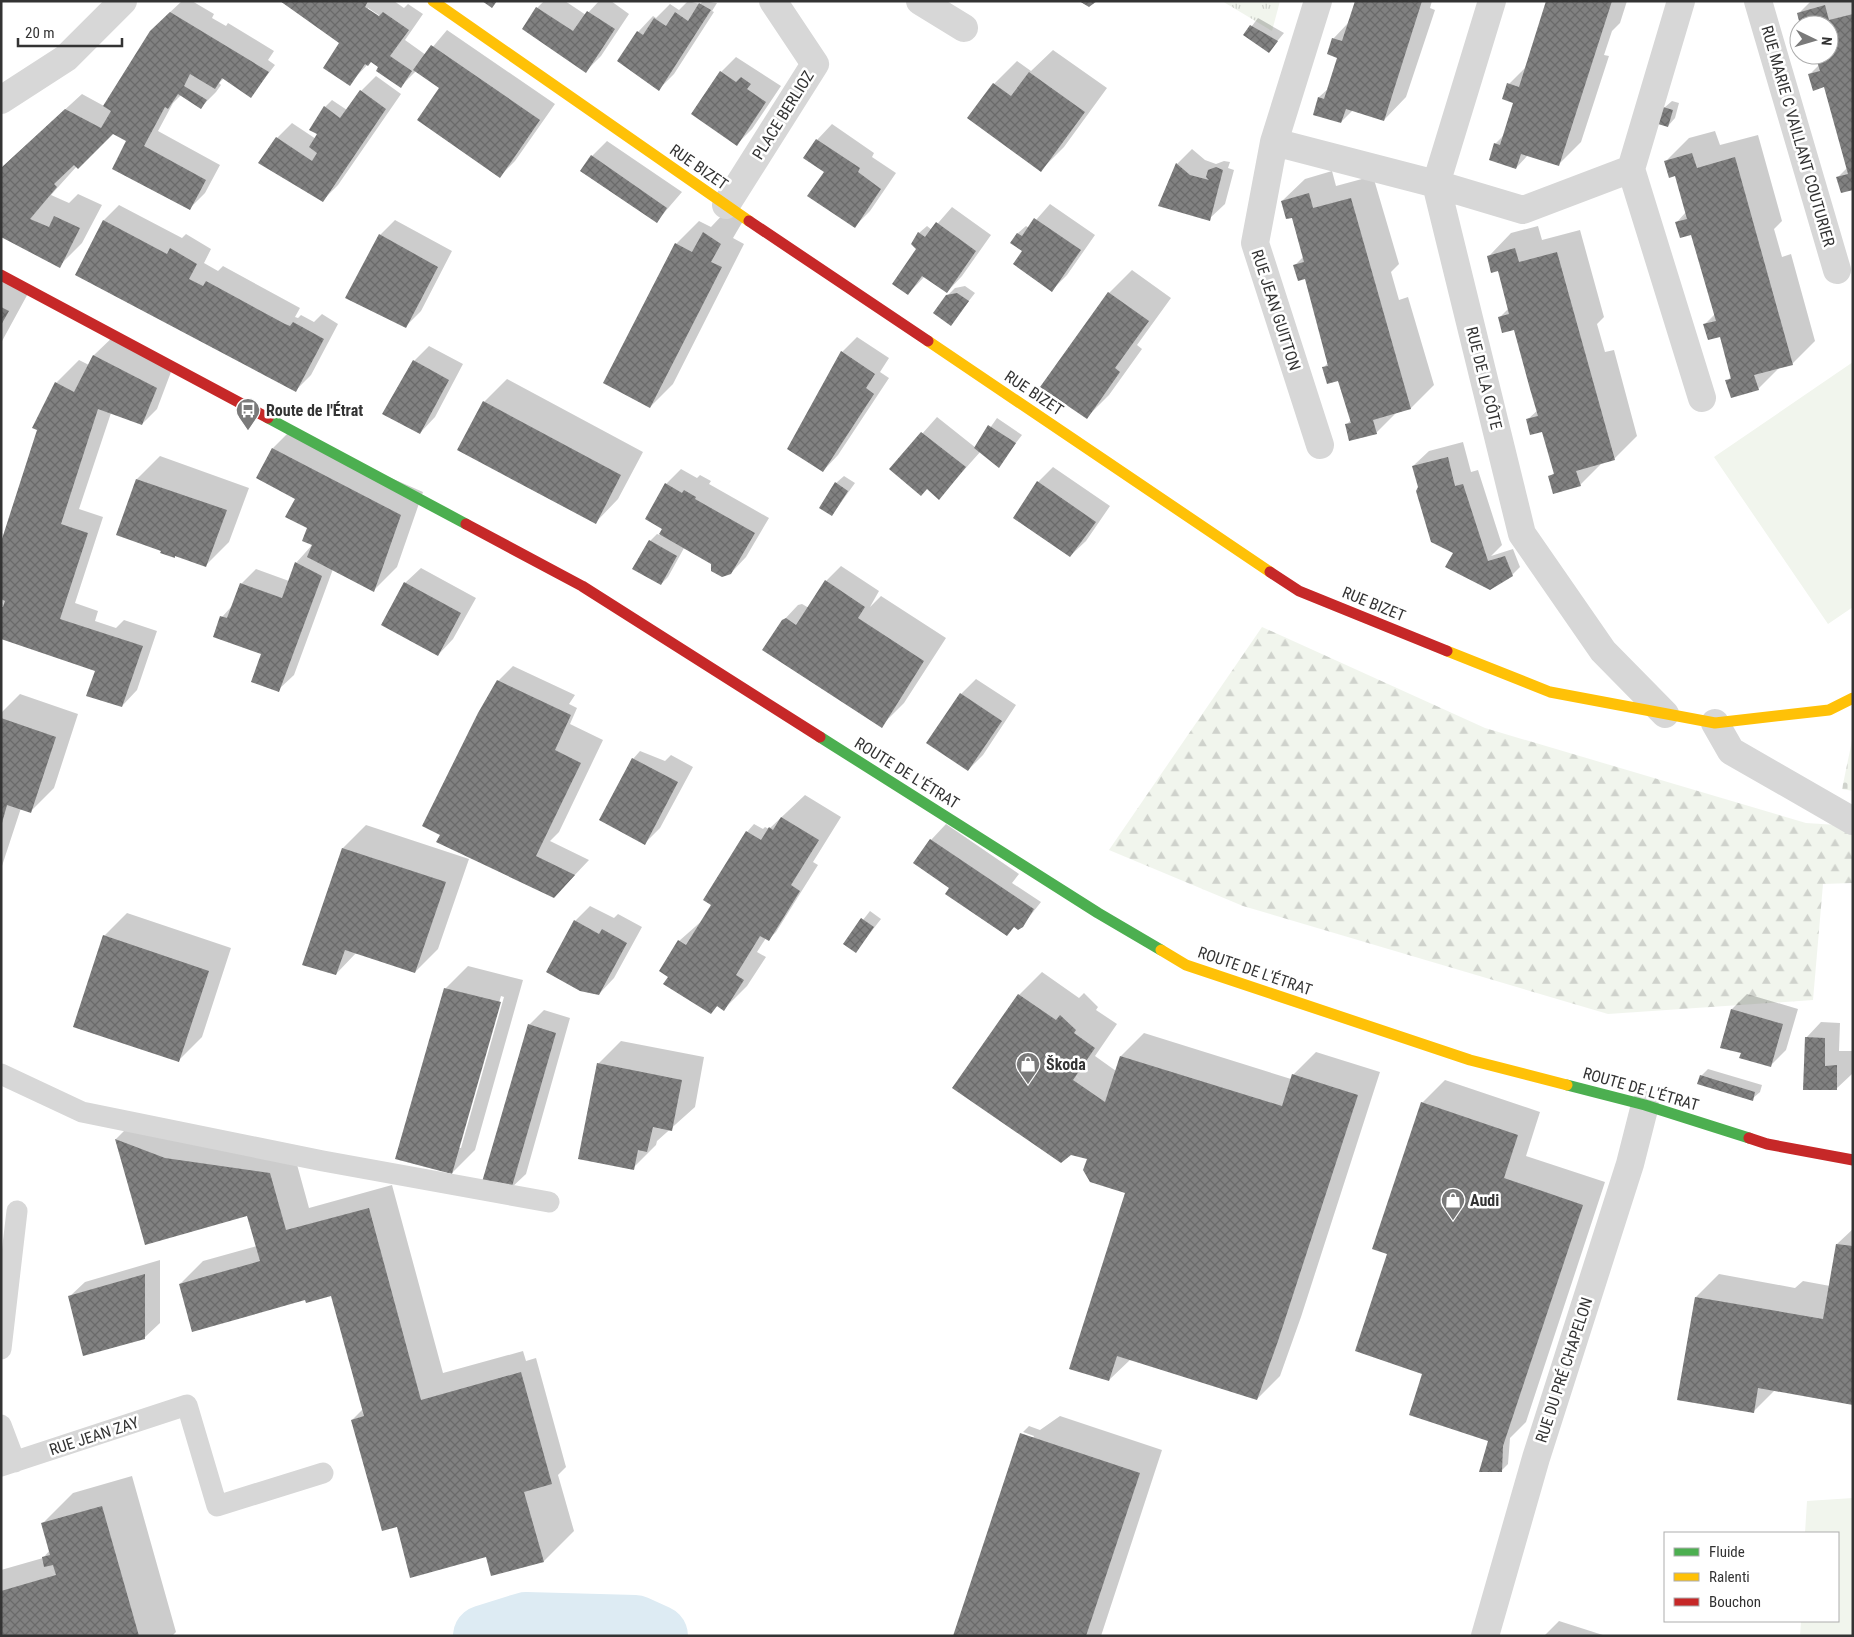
<svg xmlns="http://www.w3.org/2000/svg" width="1854" height="1637" font-family="'Roboto Condensed',sans-serif">
<style>
.forest{fill:url(#forest-firs)}
.cemetery{fill:url(#cemetery-stones)}
.park{fill:url(#park-tufts)}
.garden{fill:#f1f5ed}
.shadow{fill:#0003;fill-rule:evenodd}
.lines{fill:none;stroke-linecap:round;stroke-linejoin:round}
.river{stroke:#ddebf3;stroke-width:62}
.building{fill:url(#building-cross-hatch)}
.lane{stroke:#d7d7d7;stroke-width:21}
.street{stroke:#d7d7d7;stroke-width:28}
.fast{stroke:#4caf50;stroke-width:11}
.slow{stroke:#ffc107;stroke-width:11}
.jam{stroke:#c62828;stroke-width:11}
.labels{text-anchor:middle;dominant-baseline:central;stroke-width:5;stroke-linejoin:round;paint-order:stroke}
.street-label{font-size:16px;fill:#333;stroke:#fff}
.poi-label{font-size:16px;font-weight:bold;fill:#333;stroke:#fff;text-anchor:start}
</style>
<defs>
<pattern id="forest-firs" width="22" height="20" patternUnits="userSpaceOnUse" patternTransform="scale(1.25)"><rect width="22" height="20" fill="#f1f5ed"/><path d="M5 1l3.5 6h-7zM16 11l3.5 6h-7z" fill="#cfd2cc"/></pattern>
<pattern id="cemetery-stones" width="16" height="16" patternUnits="userSpaceOnUse" patternTransform="scale(1.25)"><rect width="16" height="16" fill="#f1f5ed"/><path d="M2 7V4a2 2 0 0 1 4 0v3zM10 15v-3a2 2 0 0 1 4 0v3z" fill="#cfd2cc"/></pattern>
<pattern id="park-tufts" width="24" height="20" patternUnits="userSpaceOnUse" patternTransform="scale(1.25)"><rect width="24" height="20" fill="#f1f5ed"/><path d="M3 7l-1-3M5 7V3M7 7l1-3M15 17l-1-3M17 17v-4M19 17l1-3" fill="none" stroke="#cfd2cc"/></pattern>
<pattern id="building-cross-hatch" width="8" height="8" patternUnits="userSpaceOnUse" patternTransform="scale(1.25)"><rect width="8" height="8" fill="#818181"/><path d="M0 0l8 8M0 8l8-8" fill="none" stroke="#6a6a6a"/></pattern>
</defs>
<rect width="100%" height="100%" fill="#fff"/>
<path class="forest" d="M1262,627L1485,728L1806,823L1853,826V883L1823,884L1813,1000L1608,1014L1243,906L1109,850Z"/>
<path class="cemetery" d="M1853,736V791L1842,789Z"/>
<path class="park" d="M1222,1H1280L1272,31Z"/>
<path class="garden" d="M1853,362V607L1828,624L1714,457Z
M1853,1498V1636H1800L1801,1621H1838V1533H1805L1807,1501Z"/>
<path class="shadow" d="M182,1H192L214,14L212,18L226,26L228,23L274,51L268,60L275,65L251,96L224,78L219,83L221,85L216,92L201,107L181,95L173,103L158,131L220,165L205,193L190,208L128,140L113,132L77,166L51,195L69,203L78,194L102,205L82,243L59,266L1,235V168L82,94L104,106L167,15Z
M281,1H394L404,8L408,4L423,14L405,40L426,55L447,30L555,104L515,161L500,176L441,88L416,71L401,86L371,61L349,84L345,38ZM368,8L394,25L368,11Z
M544,1H565L586,15L599,1H611L629,14L601,56L586,71L537,8Z
M688,1L700,4L703,1L717,3L712,11L714,12L674,74L659,89L618,61L638,32L653,16L656,18L670,4L679,10Z
M1356,1H1432L1430,8L1435,10L1406,97L1384,120L1353,110L1341,122L1314,114L1319,97L1329,88L1339,57L1333,39L1349,22Z
M1547,1H1627L1620,23L1612,31L1604,55L1609,56L1581,142L1558,165L1528,155L1516,168L1495,144L1505,134L1515,102L1509,84L1527,66Z
M1811,1H1853V188L1838,177L1848,167L1825,86L1809,75L1819,65L1816,55H1829V25H1802L1798,14Z
M1258,18L1284,33L1269,51L1245,35Z
M1053,50L1107,88L1064,147L1041,170L968,118L994,84L1017,61L1031,71Z
M736,57L781,86L752,129L737,144L721,72Z
M376,76L401,94L338,185L323,200L277,138L292,123L316,139L325,107L332,100L347,110L361,91Z
M1672,101L1679,103L1675,118L1668,126L1664,108Z
M832,124L874,153L872,157L896,173L870,211L855,226L826,171L805,158L817,140Z
M1715,131L1720,145L1758,135L1782,221L1774,229L1782,257L1791,254L1815,341L1792,364L1780,367L1758,389L1727,381L1732,376L1721,335L1705,324L1715,314L1692,233L1677,222L1686,212L1676,175L1666,161L1689,138Z
M607,141L682,192L657,221L592,156Z
M1192,149L1205,160L1216,164L1224,161L1230,162L1228,168L1234,170L1225,204L1209,219L1177,164Z
M1332,171L1336,186L1373,176L1399,264L1391,272L1399,300L1408,297L1434,385L1411,408L1397,412L1376,433L1346,425L1351,420L1339,379L1324,367L1329,362L1306,278L1295,265L1304,256L1292,216L1282,201L1305,179Z
M1050,204L1095,235L1067,275L1052,290L1026,246L1012,243L1018,233L1026,226L1029,228Z
M119,205L182,238L186,234L211,249L204,263L218,271L223,266L300,308L295,317L298,318L301,315L314,322L322,314L338,324L311,375L296,390L76,275L104,220Z
M952,207L991,235L962,276L947,292L925,276L908,294L922,243L919,233L927,226L932,230Z
M727,210L743,221L733,238L744,244L673,384L650,407L676,244L699,221L711,227Z
M395,220L452,251L421,311L406,326L380,235Z
M1538,226L1542,240L1580,230L1604,317L1597,324L1605,352L1614,350L1637,436L1614,459L1603,462L1580,485L1550,477L1555,472L1543,430L1527,420L1538,410L1514,328L1499,318L1509,308L1499,270L1489,256L1511,233Z
M1132,270L1171,298L1137,345L1142,349L1109,395L1086,418L1109,293Z
M1,272L31,288L1,343Z
M965,286L975,293L951,324L947,296L955,288Z
M117,333L171,372L157,409L142,424L111,413L79,509L103,517L75,603L98,611L95,621L116,628L124,620L157,631L137,690L122,706L97,670L1,638V546L39,429L33,427L56,383L79,360L89,365L94,355Z
M857,337L889,358L880,372L889,378L838,455L823,471L842,352Z
M429,346L463,364L435,417L420,433L414,361Z
M507,379L643,452L618,499L596,522L484,402Z
M937,417L976,448L997,418L1022,435L998,466L981,451L939,498L927,488L891,469Z
M288,433L423,492L397,567L374,590L333,569L294,675L278,690L263,653L222,617L232,606L241,584L256,569L289,581L296,563L313,544L297,498L273,448Z
M1463,442L1471,472L1478,470L1502,545L1491,556L1513,549L1520,567L1512,575L1454,553L1419,487L1413,466L1429,451Z
M160,456L249,488L229,542L206,565L118,534L137,479Z
M1053,467L1110,506L1086,541L1070,556L1038,482Z
M681,469L697,478L700,475L711,481L709,484L769,518L746,557L731,573L684,548L668,577L661,584L650,541L657,534L660,535L663,528L666,484Z
M844,476L855,483L832,515L836,483Z
M841,566L879,591L870,607L881,596L946,638L904,703L881,726L783,621L798,605L802,604L809,608L826,581Z
M421,568L476,598L453,639L438,655L405,583Z
M513,666L575,695L569,704L577,708L570,724L603,740L559,832L550,841L589,860L554,897L441,834L498,681Z
M976,679L1016,705L983,755L968,770L928,743L961,694Z
M20,694L78,714L54,788L31,811L21,808L1,869V713Z
M640,751L665,761L671,755L693,767L660,828L645,843L633,759Z
M805,795L841,817L813,862L818,865L776,932L768,940L766,938L757,952L766,957L747,986L724,1009L718,1005L711,1013L669,977L679,941L704,919L713,905L747,832L754,824L763,829L765,827L769,829Z
M946,824L1019,874L1012,883L1041,902L1022,926H1015L1007,935L951,887L931,840Z
M366,825L469,859L438,949L415,972L357,952L336,974L303,964L343,848Z
M590,906L614,918L618,914L642,927L614,978L599,994L575,921Z
M870,911L881,919L856,951L845,943Z
M127,913L231,948L202,1037L179,1060L104,936Z
M468,966L523,980L475,1150L452,1173L445,989ZM501,996L504,997L461,1148H458Z
M1042,972L1079,998L1084,993L1098,1007L1096,1010L1117,1024L1095,1056L1116,1071L1121,1056L1144,1033L1291,1079L1293,1075L1316,1052L1380,1072L1301,1317L1280,1376L1257,1399L1131,1359L1109,1380L1127,1192L1088,1158L1019,995Z
M1747,994L1798,1009L1786,1050L1770,1066L1742,1053L1732,1009Z
M544,1010L570,1018L526,1174L510,1189L529,1025Z
M1821,1022L1840,1023L1839,1051H1852V1074L1836,1089L1806,1038Z
M621,1041L704,1057L695,1107L657,1141L656,1145L633,1168L598,1064Z
M1708,1069L1762,1085L1760,1092L1752,1099L1701,1076Z
M1445,1080L1540,1112L1526,1156L1605,1182L1526,1422L1510,1438L1508,1464L1501,1471L1489,1442L1424,1373L1422,1103Z
M139,1116L293,1150L309,1208L392,1185L443,1373L523,1351L526,1361L536,1358L566,1467L558,1475L574,1531L544,1561L398,1526L352,1420L363,1409L332,1294L305,1299L180,1284L203,1261L257,1246L248,1214L146,1243L116,1139Z
M1853,1229V1404L1775,1390L1753,1412L1696,1297L1719,1274L1795,1288L1803,1281L1830,1286L1837,1244Z
M160,1260V1323L144,1338L69,1297L85,1282Z
M1060,1416L1162,1450L1101,1636H955L1034,1436L1023,1432L1029,1426L1040,1430Z
M132,1476L176,1632L172,1636H1V1570L43,1558L50,1550L43,1523L73,1493Z
M1559,1621L1606,1636H1544Z"/>
<g class="lines">
<path class="river" d="M484,1636L526,1623L635,1626L657,1636"/>
</g>
<path class="building" d="M280,1H368L365,7L379,16L383,12L409,30L390,56L412,71L401,88L376,71L378,67L371,62L368,66L365,64L350,86L323,68L339,43Z
M482,1H497L492,8Z
M1079,1H1097L1089,7Z
M1355,1H1422L1384,121L1346,109L1341,123L1313,115L1318,97L1324,99L1337,58L1327,54L1332,38L1342,41Z
M1546,1H1612L1559,166L1521,154L1516,169L1489,160L1494,143L1500,145L1513,103L1502,99L1507,83L1519,87Z
M699,3L711,10L659,91L617,61L637,31L643,35L654,18L666,26L675,12L688,21Z
M1825,5L1829,20L1853,14V190L1841,193L1836,177L1848,174L1824,87L1813,91L1808,74L1820,71L1815,55H1829V25H1800L1797,13Z
M536,7L573,31L587,11L615,29L586,73L522,29Z
M170,12L269,72L251,98L222,78L215,89L190,74L184,86L207,100L201,109L178,94L168,109L165,107L144,146L206,180L190,210L112,169L126,141L113,134L78,169L74,165L54,184L57,187L30,219L49,227L54,216L80,228L60,268L1,237V168L65,109L101,128L111,111L103,106L150,31Z
M1250,25L1278,41L1269,53L1243,35Z
M431,45L540,120L500,178L417,120L439,88L413,70Z
M720,71L736,82L741,77L751,84L747,89L766,102L737,146L691,114Z
M1029,72L1085,112L1041,172L967,118L993,83L1011,96Z
M360,90L386,109L323,202L258,163L276,137L312,161L317,153L309,147L317,134L309,130L324,106L340,118Z
M1663,107L1673,110L1668,127L1658,124Z
M816,139L860,168L858,172L881,189L855,228L807,196L824,172L803,158Z
M1692,153L1697,168L1735,157L1793,365L1754,375L1759,390L1731,398L1725,380L1731,379L1720,337L1708,340L1703,324L1716,321L1691,235L1680,238L1675,222L1687,219L1675,176L1669,178L1664,161Z
M591,155L667,208L657,223L580,171Z
M1176,163L1190,175L1209,180L1206,177L1208,170L1216,167L1223,170L1210,221L1158,206Z
M1309,193L1313,208L1351,198L1411,409L1373,420L1377,434L1349,441L1345,424L1351,423L1338,381L1327,384L1322,367L1328,366L1305,279L1298,281L1293,265L1304,262L1292,218L1286,219L1281,201Z
M1034,218L1081,250L1052,292L1013,264L1022,251L1010,243L1017,233L1022,236Z
M103,220L167,254L170,248L197,264L189,279L203,286L206,281L285,324L290,326L293,322L324,339L296,392L75,275Z
M936,222L976,251L947,293L922,276L908,295L892,284L916,249L911,244L918,232L925,237Z
M703,232L721,244L711,262L722,267L650,408L603,383L675,243L692,252Z
M379,234L438,267L406,328L345,298Z
M1515,248L1519,262L1557,252L1615,460L1576,471L1581,486L1553,494L1548,476L1554,474L1542,432L1530,435L1526,419L1538,416L1530,389L1514,330L1502,333L1498,317L1509,314L1498,271L1491,273L1487,256Z
M1108,292L1149,321L1115,368L1120,372L1087,419L1040,387Z
M957,293L969,301L951,326L933,313L946,295Z
M1,307L9,311L1,325Z
M841,351L875,374L866,388L874,394L823,472L787,449Z
M93,355L157,388L142,425L98,409L61,524L88,533L60,619L143,646L122,707L86,696L95,671L1,639V607H3L5,601L1,599V542L37,430L32,428L55,382L74,392Z
M413,360L449,380L420,434L382,414Z
M483,401L621,475L596,524L457,450Z
M988,425L1016,443L999,468L974,448Z
M921,432L966,467L939,500L927,489L921,496L889,469Z
M272,448L401,515L374,592L307,557L312,545L302,541L307,528L285,517L295,499L256,478Z
M1448,457L1455,486L1463,484L1488,561L1505,556L1513,576L1490,590L1445,567L1453,553L1431,542L1416,491L1418,487L1412,466Z
M136,479L227,510L206,567L175,556V558L160,553L161,551L116,535Z
M1037,481L1096,522L1070,557L1013,518Z
M835,482L848,491L832,516L819,508Z
M665,483L682,493L684,490L696,497L695,499L755,533L731,574L722,577L711,571V564L659,534L662,529L645,519Z
M649,540L677,556L661,585L632,569Z
M295,562L322,576L279,692L251,682L261,654L213,637L220,616L227,618L240,583L282,598Z
M825,580L865,607L858,618L924,661L882,728L762,650L782,620L786,618L796,625Z
M404,582L461,613L438,656L381,625Z
M497,680L571,715L555,750L581,763L536,856L575,875L554,898L436,842L440,835L422,826L478,713Z
M960,693L1002,721L968,771L926,743Z
M1,718L56,737L31,813L7,805L2,823Z
M632,758L678,782L645,845L599,820Z
M781,817L819,840L791,885L800,891L769,941L760,936L736,975L744,980L724,1011L717,1006L711,1014L663,984L668,977L659,971L678,940L686,945L711,905L703,900L746,831L761,840L769,827L773,830Z
M930,839L1034,909L1023,927L1018,930L1014,927L1007,936L945,894L949,888L913,863Z
M342,848L446,882L415,973L345,950L336,975L302,965Z
M861,918L874,927L856,953L843,944Z
M574,920L599,934L602,929L627,943L599,995L580,991L546,972Z
M103,935L209,971L179,1062L73,1027Z
M444,988L501,1002L452,1174L395,1159Z
M1018,994L1056,1020L1060,1015L1076,1030L1074,1033L1095,1048L1073,1080L1105,1102L1120,1056L1282,1106L1292,1074L1358,1095L1278,1341L1257,1400L1117,1356L1109,1381L1069,1369L1125,1193L1090,1182L1083,1170L1087,1159L1071,1155L1061,1163L952,1088Z
M1731,1009L1783,1024L1771,1067L1739,1058L1741,1053L1720,1048Z
M528,1024L556,1033L511,1190L482,1182Z
M1805,1037L1825,1038V1066L1837,1065V1090H1803Z
M597,1063L682,1080L672,1131L653,1127L647,1152L638,1150L634,1170L578,1159Z
M1700,1075L1755,1092L1753,1101L1697,1084Z
M1421,1102L1518,1135L1504,1178L1583,1205L1503,1446L1502,1472H1479L1488,1441L1409,1415L1422,1374L1355,1351L1387,1254L1372,1249Z
M115,1139L165,1158L270,1173L286,1230L369,1208L421,1400L521,1372L552,1484L524,1492L544,1562L491,1576L486,1557L410,1578L397,1527L382,1531L351,1420L364,1416L331,1296L306,1303L305,1300L192,1332L179,1284L260,1261L247,1216L145,1245Z
M1836,1244L1853,1246V1405L1758,1388L1754,1413L1677,1400L1695,1297L1823,1319Z
M145,1274V1339L83,1356L68,1296Z
M1020,1433L1140,1473L1086,1636H953Z
M102,1506L139,1636H1V1591L56,1575L53,1565L44,1567L42,1557L50,1555L41,1523Z"/>
<g class="lines">
<path class="lane" d="M1,1074L82,1112L323,1161L549,1202
M1,1349L17,1211
M1,1425L15,1462
M1,1466L187,1405L217,1506L323,1473"/>
<path class="street" d="M920,1L964,28
M1492,1L1436,184L1522,534L1603,651L1665,714
M1681,1L1631,169L1702,398
M1758,1L1837,270
M1,100L66,58L123,1
M1274,142L1318,1
M726,205L815,64L773,1
M1320,445L1255,243L1274,142L1436,184L1523,210L1631,169
M1715,723L1731,751L1853,821
M1485,1636L1536,1458L1630,1164L1645,1105"/>
<path class="fast" d="M268,418L466,524
M820,737L1098,913L1161,950
M1567,1085L1645,1105L1749,1138"/>
<path class="slow" d="M433,1L749,221
M928,341L1270,572
M1447,651L1550,692L1715,723L1829,710L1853,698
M1161,950L1186,965L1470,1060L1567,1085"/>
<path class="jam" d="M749,221L928,341
M1,275L268,418
M466,524L582,586L820,737
M1270,572L1299,591L1447,651
M1749,1138L1767,1144L1853,1160"/>
</g>
<defs>
<g id="bus-pin" transform="scale(1.25)"><path d="M0 17L-7.5 6A9.5 9.5 0 1 1 7.5 6Z" fill="#7a7a7a" stroke="#fff"/><path d="M-5-6H5V4H4V6H2V4H-2V6H-4V4H-5ZM-3.5-4V0h7V-4ZM-3.5 1.2v1.5H-2V1.2ZM2 1.2v1.5H3.5V1.2Z" fill="#fff"/></g>
<g id="shop-pin" transform="scale(1.25)"><path d="M0 17L-7.5 6A9.5 9.5 0 1 1 7.5 6Z" fill="#7a7a7a" stroke="#fff"/><path d="M-5-2.5h2.3a2.7 3.5 0 0 1 5.4 0H5L5.5 6h-11ZM-1.5-2.5h3a1.5 2.3 0 0 0-3 0Z" fill="#fff"/></g>
</defs>
<g fill-rule="evenodd">
<use href="#bus-pin" x="248" y="410"/>
<use href="#shop-pin" x="1028" y="1064"/>
<use href="#shop-pin" x="1453" y="1200"/>
</g>
<g class="labels">
<g class="street-label">
<text transform="translate(783 115) rotate(-58)">PLACE BERLIOZ</text>
<text transform="translate(1798 136) rotate(74)">RUE MARIE C VAILLANT COUTURIER</text>
<text transform="translate(699 167) rotate(35)">RUE BIZET</text>
<text transform="translate(1276 310) rotate(72)">RUE JEAN GUITTON</text>
<text transform="translate(1484 378) rotate(76)">RUE DE LA CÔTE</text>
<text transform="translate(1034 393) rotate(34)">RUE BIZET</text>
<text transform="translate(1374 604) rotate(22)">RUE BIZET</text>
<text transform="translate(907 773) rotate(32)">ROUTE DE L'ÉTRAT</text>
<text transform="translate(1255 971) rotate(19)">ROUTE DE L'ÉTRAT</text>
<text transform="translate(1641 1089) rotate(16)">ROUTE DE L'ÉTRAT</text>
<text transform="translate(1564 1370) rotate(-72)">RUE DU PRÉ CHAPELON</text>
<text transform="translate(94 1436) rotate(-18)">RUE JEAN ZAY</text>
</g>
<g class="poi-label">
<text x="266" y="410">Route de l'Étrat</text>
<text x="1046" y="1064">Škoda</text>
<text x="1470" y="1200">Audi</text>
</g>
</g>
<rect width="1854" height="1637" fill="none" stroke="#333333" stroke-width="5"/>
<rect x="1664" y="1532" width="175" height="90" fill="#ffffff" stroke="#adadad"/>
<rect x="1674" y="1548" width="25" height="8" fill="#4caf50" stroke="#adadad"/>
<text x="1709" y="1557" font-size="15" fill="#333333">Fluide</text>
<rect x="1674" y="1573" width="25" height="8" fill="#ffc107" stroke="#adadad"/>
<text x="1709" y="1582" font-size="15" fill="#333333">Ralenti</text>
<rect x="1674" y="1598" width="25" height="8" fill="#c62828" stroke="#adadad"/>
<text x="1709" y="1607" font-size="15" fill="#333333">Bouchon</text>
<g transform="translate(1814 40) rotate(95)"><circle r="24" fill="#ffffff" stroke="#adadad"/>
<path d="M0-4L9 19L0 12L-9 19Z" fill="#7a7a7a"/>
<text y="-8" font-size="14" font-weight="bold" text-anchor="middle" fill="#333333">N</text>
</g>
<path d="M18 38v8h104v-8" fill="none" stroke="#333333" stroke-width="2.5"/>
<text x="25" y="38" font-size="15" fill="#333333" stroke="#ffffff" stroke-width="4" paint-order="stroke">20 m</text>
</svg>
